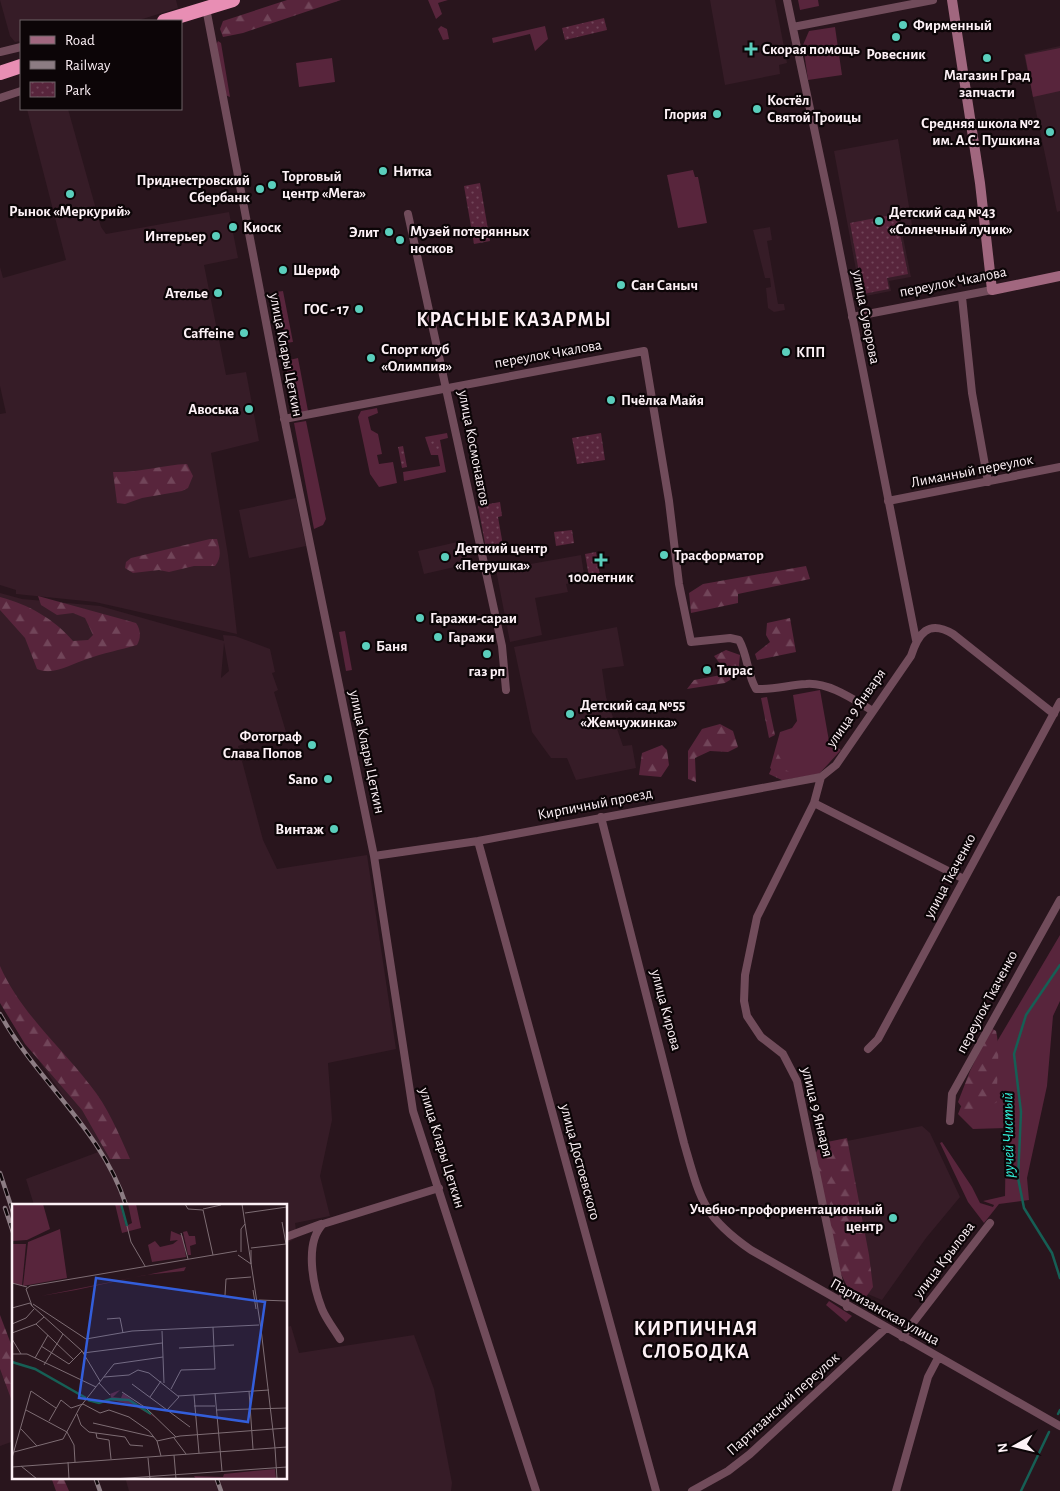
<svg xmlns="http://www.w3.org/2000/svg" width="1060" height="1491" font-family="'Alegreya Sans',sans-serif">
<style>
.built{fill:#361c27;fill-rule:evenodd}
.grass{fill:#58253c}
.forest{fill:url(#forest-firs)}
.park{fill:url(#park-dots)}
.lines{fill:none;stroke-linecap:round;stroke-linejoin:round}
.stream{stroke:#165f55;stroke-width:2.5}
.street{stroke:#714c5b;stroke-width:8}
.secondary{stroke:#a1677f;stroke-width:10}
.highway{stroke:#e88eb4;stroke-width:14}
.rail-casing{stroke:#8c7c83;stroke-width:4.5}
.rail{stroke:#0c0507;stroke-width:2.5;stroke-dasharray:8;stroke-linecap:butt}
.poi-dot{fill:#5acebc;stroke:#0c0507;stroke-width:2}
.labels{text-anchor:middle;dominant-baseline:central;stroke-width:4.5;stroke-linejoin:round;paint-order:stroke}
.poi-label{font-size:15px;font-weight:bold;fill:#fdf1f6;stroke:#0c0507;text-anchor:start}
.street-label{font-size:15px;fill:#fdf1f6;stroke:#0c0507}
.water-label{font-size:16px;font-style:italic;fill:#32f4dc;stroke:#0c0507}
.district-label{font-size:20px;font-weight:bold;letter-spacing:1px;fill:#fdf1f6;stroke:#0c0507}
.inset-river{fill:none;stroke:#165f55;stroke-width:2.5}
.inset-road{fill:none;stroke:#7e6d74;stroke-width:1}
.view{fill:#335edb;fill-opacity:0.15;stroke:#335edb;stroke-width:2.5}
.inset-edge{fill:none;stroke:#fdf1f6;stroke-width:2.5}
</style>
<defs>
<pattern id="forest-firs" width="22" height="20" patternUnits="userSpaceOnUse" patternTransform="scale(1.25)"><rect width="22" height="20" fill="#58253c"/><path d="M5 1l3.5 6h-7zM16 11l3.5 6h-7z" fill="#714559"/></pattern>
<pattern id="park-dots" width="8" height="8" patternUnits="userSpaceOnUse" patternTransform="scale(1.25)"><rect width="8" height="8" fill="#58253c"/><path d="M2 2h.1M6 6h.1" fill="none" stroke="#714559" stroke-width="1.8" stroke-linecap="round"/></pattern>
</defs>
<rect width="100%" height="100%" fill="#29151d"/>
<path class="built" d="M0,0H176L178,8L136,21H21V41L15,42L10,36Z
M710,0H775L787,63L779,65L780,74L725,85Z
M1060,46V211L1057,212L1024,54Z
M27,109H68L101,227L106,234L229,212L238,258L204,265L226,375L246,372L259,441L211,453L228,555L237,634L95,602L16,594V590L0,585V414L6,413L0,386V267L3,278L66,260Z
M898,139L912,225L903,237L911,277L889,281L891,291L861,297L834,151Z
M770,227L772,240L767,241L778,304H784L785,310L774,312L768,308L766,288L771,287L770,278H765L753,230Z
M296,498L306,546L249,558L239,510Z
M466,540L472,563L424,574L418,551Z
M581,555L585,581L566,584L568,592L535,598L542,635L510,642L496,570Z
M0,593L22,599L100,606L224,641L223,635L235,636L270,649L275,672L272,673L278,690L274,692L286,732L238,746L263,840L277,869L367,855L396,1049L328,1063L332,1120L320,1176L330,1216L295,1223L297,1237L286,1244V1205H34L26,1179L101,1151L31,1049L0,987ZM224,643L229,671L221,678V677Z
M617,627L624,666L602,669L606,697L623,746L632,745L636,768L576,780L567,758H551L532,732L514,647Z
M922,1126L930,1133L960,1197L926,1238L882,1300L858,1290L827,1145Z
M291,1326L299,1353L414,1335L434,1389L452,1483L451,1491H129L125,1477H286V1327Z
M0,1369L14,1407V1441L0,1446Z"/>
<path class="grass" d="M428,0H448L438,3L442,14L436,19Z
M798,0H818L819,6L800,10Z
M441,26L447,29L449,39L443,40L438,29Z
M545,26L548,39L535,51L530,34L493,43L492,38Z
M835,27L842,75L808,80L803,45L809,31Z
M218,41L221,43L230,97L225,95L216,45Z
M1060,48V91L1033,97L1025,55Z
M332,58L335,82L299,87L296,63Z
M693,170L695,177H698L707,223L678,228L667,175Z
M283,291L293,342L286,343L276,292Z
M298,358L308,411L295,414L285,361Z
M377,408L378,413L368,417L371,430L378,434L382,454L377,455L379,464L393,462L397,483L379,487L370,474L358,417L361,411Z
M306,421L326,519L323,525L314,529L294,423Z
M447,433L448,438L440,440L446,472L404,481L403,472L440,466L438,455H431L425,437Z
M345,631L352,670L346,671L339,632Z
M820,690L829,741L841,750L819,774L784,780L770,768L780,732L792,728L797,721L793,695Z
M1060,935V1001L1053,1016L1047,1086L1027,1178L1029,1200L999,1204L984,1223L968,1202L940,1143L942,1142L972,1187L980,1203L993,1207L994,1205L983,1201L1005,1196L1006,1128L973,1129L958,1114L966,1094Z
M829,1301L852,1316L846,1322L826,1305Z"/>
<path class="forest" d="M287,0H341L243,33L223,37L220,29L223,21Z
M187,464L193,476L188,488L182,491L142,498L125,504L117,503L113,472C138,473 162,465 187,464Z
M210,539H217C220,550 222,557 215,566H194L169,572L159,570L133,573L125,568L126,562L131,558Z
M806,566L810,579L738,594V603L691,613L689,593L703,584Z
M38,596L136,623C141,630 141,638 137,645C120,650 103,653 87,659C71,664 54,676 37,669L25,638L0,610V597C29,605 53,618 73,641L88,640L93,635L85,618L73,613L57,615L41,605Z
M790,618L796,652L757,660L755,654L770,642L766,635L767,623Z
M726,650L740,655L738,675L725,683L687,689L694,680L721,675V665L714,656Z
M767,697L775,735L769,738L761,698Z
M720,724L733,731L738,747L728,752L710,751L695,758L696,782L688,779V751L702,729Z
M662,745L667,750L669,765L661,777L639,775L642,753Z
M778,754H784V769L793,774L786,782L769,774Z
M0,966C20,1012 60,1046 90,1085C108,1107 119,1134 130,1159H110L82,1110L25,1044L0,1003Z
M991,1028L996,1031C1001,1052 996,1079 997,1102L982,1112L966,1113L958,1102L970,1071Z
M847,1138L869,1255L873,1287L861,1304L855,1303L841,1274L815,1154L822,1143Z
M0,1315L14,1352V1407L0,1369Z
M51,1477H63L69,1491H56Z"/>
<path class="park" d="M604,18L607,30L565,40L562,28Z
M480,183L490,241L474,244L464,186Z
M896,214L908,274L887,278L889,289L863,294L850,223Z
M601,433L605,460L577,464L572,438Z
M429.5 446a5.5 5.5 0 1 1 11 0a5.5 5.5 0 1 1-11 0Z
M403,446L407,467L402,468L398,447Z
M500,502L502,516L498,517L504,551L487,554L478,506Z
M572,530L574,543L556,546L554,532Z
M596,552L601,581L590,582L585,554Z"/>
<g class="lines">
<path class="stream" d="M1060,965L1026,1015L1014,1054L1021,1112L1018,1178L1024,1208L1052,1253L1060,1278
M1058,1414L1060,1410
M1021,1491L1049,1432"/>
<path class="street" d="M787,0L833,218L916,640
M206,8L286,427L374,856L413,1111L536,1491
M793,27L933,0
M0,52L21,47
M0,98L21,91
M408,214L502,646L506,690
M962,297L972,393L988,482
M852,317L992,290
M284,419L644,351L669,501L679,584L691,642L730,638L739,640C748,656 747,674 756,689C773,690 789,685 806,684C829,682 854,700 873,711
M888,501L1060,467
M814,803L964,879
M601,817L684,1143C700,1198 702,1216 751,1250L1060,1426
M478,841L656,1491
M374,856L478,841L821,777
M868,1049L878,1039L1060,702
M950,1121L952,1094L1060,900
M286,1237L321,1224
M847,1307L838,1278L797,1081L783,1054L761,1037L747,1016L744,1001L745,975L757,917L814,803L821,777L836,765L911,656C918,634 928,619 953,634L1054,714
M902,1337L990,1223
M340,1339C334,1329 326,1319 322,1309C313,1286 304,1243 323,1224L439,1188
M692,1491L728,1471L750,1454L886,1328
M896,1491L928,1377L938,1358"/>
<path class="secondary" d="M952,0L980,183L992,290L1060,276"/>
<path class="highway" d="M164,21L233,0
M0,73L21,66"/>
<g class="rail-casing">
<path id="rail" d="M0,1014C37,1081 102,1130 126,1205
M0,1173L14,1215
M5,1208L14,1235
M95,1477L100,1491
M216,1477L221,1491"/>
</g>
<use href="#rail" class="rail"/>
</g>
<g class="poi-dot">
<circle cx="903" cy="25" r="5"/>
<circle cx="896" cy="37" r="5"/>
<path d="M748.5 41.5h5v5h5v5h-5v5h-5v-5h-5v-5h5z"/>
<circle cx="987" cy="58" r="5"/>
<circle cx="757" cy="109" r="5"/>
<circle cx="717" cy="114" r="5"/>
<circle cx="1050" cy="132" r="5"/>
<circle cx="383" cy="171" r="5"/>
<circle cx="272" cy="185" r="5"/>
<circle cx="260" cy="189" r="5"/>
<circle cx="70" cy="194" r="5"/>
<circle cx="879" cy="221" r="5"/>
<circle cx="233" cy="227" r="5"/>
<circle cx="389" cy="232" r="5"/>
<circle cx="216" cy="236" r="5"/>
<circle cx="400" cy="240" r="5"/>
<circle cx="283" cy="270" r="5"/>
<circle cx="621" cy="285" r="5"/>
<circle cx="218" cy="293" r="5"/>
<circle cx="359" cy="309" r="5"/>
<circle cx="244" cy="333" r="5"/>
<circle cx="786" cy="352" r="5"/>
<circle cx="371" cy="358" r="5"/>
<circle cx="611" cy="400" r="5"/>
<circle cx="249" cy="409" r="5"/>
<circle cx="664" cy="555" r="5"/>
<circle cx="445" cy="557" r="5"/>
<path d="M598.5 552.5h5v5h5v5h-5v5h-5v-5h-5v-5h5z"/>
<circle cx="420" cy="618" r="5"/>
<circle cx="438" cy="637" r="5"/>
<circle cx="366" cy="646" r="5"/>
<circle cx="487" cy="654" r="5"/>
<circle cx="707" cy="670" r="5"/>
<circle cx="570" cy="714" r="5"/>
<circle cx="312" cy="745" r="5"/>
<circle cx="328" cy="779" r="5"/>
<circle cx="334" cy="829" r="5"/>
<circle cx="893" cy="1218" r="5"/>
</g>
<g class="labels">
<g class="poi-label">
<text x="913" y="25">Фирменный</text>
<text x="762" y="49">Скорая помощь</text>
<text x="896" y="54" text-anchor="middle">Ровесник</text>
<text x="987" y="75" text-anchor="middle">Магазин Град<tspan x="987" dy="17">запчасти</tspan></text>
<text x="767" y="100">Костёл<tspan x="767" dy="17">Святой Троицы</tspan></text>
<text x="707" y="114" text-anchor="end">Глория</text>
<text x="1040" y="123" text-anchor="end">Средняя школа №2<tspan x="1040" dy="17">им. А.С. Пушкина</tspan></text>
<text x="393" y="171">Нитка</text>
<text x="282" y="176">Торговый<tspan x="282" dy="17">центр «Мега»</tspan></text>
<text x="250" y="180" text-anchor="end">Приднестровский<tspan x="250" dy="17">Сбербанк</tspan></text>
<text x="70" y="211" text-anchor="middle">Рынок «Меркурий»</text>
<text x="889" y="212">Детский сад №43<tspan x="889" dy="17">«Солнечный лучик»</tspan></text>
<text x="243" y="227">Киоск</text>
<text x="410" y="231">Музей потерянных<tspan x="410" dy="17">носков</tspan></text>
<text x="379" y="232" text-anchor="end">Элит</text>
<text x="206" y="236" text-anchor="end">Интерьер</text>
<text x="293" y="270">Шериф</text>
<text x="631" y="285">Сан Саныч</text>
<text x="208" y="293" text-anchor="end">Ателье</text>
<text x="349" y="309" text-anchor="end">ГОС - 17</text>
<text x="234" y="333" text-anchor="end">Caffeine</text>
<text x="381" y="349">Спорт клуб<tspan x="381" dy="17">«Олимпия»</tspan></text>
<text x="796" y="352">КПП</text>
<text x="621" y="400">Пчёлка Майя</text>
<text x="239" y="409" text-anchor="end">Авоська</text>
<text x="455" y="548">Детский центр<tspan x="455" dy="17">«Петрушка»</tspan></text>
<text x="674" y="555">Трасформатор</text>
<text x="601" y="577" text-anchor="middle">100летник</text>
<text x="430" y="618">Гаражи-сараи</text>
<text x="448" y="637">Гаражи</text>
<text x="376" y="646">Баня</text>
<text x="717" y="670">Тирас</text>
<text x="487" y="671" text-anchor="middle">газ рп</text>
<text x="580" y="705">Детский сад №55<tspan x="580" dy="17">«Жемчужинка»</tspan></text>
<text x="302" y="736" text-anchor="end">Фотограф<tspan x="302" dy="17">Слава Попов</tspan></text>
<text x="318" y="779" text-anchor="end">Sano</text>
<text x="324" y="829" text-anchor="end">Винтаж</text>
<text x="883" y="1209" text-anchor="end">Учебно-профориентационный<tspan x="883" dy="17">центр</tspan></text>
</g>
<g class="street-label">
<text transform="translate(953 282) rotate(-11)">переулок Чкалова</text>
<text transform="translate(866 317) rotate(79)">улица Суворова</text>
<text transform="translate(548 354) rotate(-10)">переулок Чкалова</text>
<text transform="translate(286 355) rotate(79)">улица Клары Цеткин</text>
<text transform="translate(474 448) rotate(79)">улица Космонавтов</text>
<text transform="translate(972 471) rotate(-11)">Лиманный переулок</text>
<text transform="translate(856 708) rotate(-55)">улица 9 Января</text>
<text transform="translate(367 752) rotate(78)">улица Клары Цеткин</text>
<text transform="translate(595 804) rotate(-11)">Кирпичный проезд</text>
<text transform="translate(950 876) rotate(-62)">улица Ткаченко</text>
<text transform="translate(987 1002) rotate(-62)">переулок Ткаченко</text>
<text transform="translate(666 1010) rotate(75)">улица Кирова</text>
<text transform="translate(817 1112) rotate(76)">улица 9 Января</text>
<text transform="translate(442 1148) rotate(73)">улица Клары Цеткин</text>
<text transform="translate(580 1162) rotate(75)">улица Достоевского</text>
<text transform="translate(944 1260) rotate(-53)">улица Крылова</text>
<text transform="translate(885 1312) rotate(29)">Партизанская улица</text>
<text transform="translate(783 1404) rotate(-42)">Партизанский переулок</text>
</g>
<g class="water-label">
<text transform="translate(1008 1135) rotate(-91)">ручей Чистый</text>
</g>
<g class="district-label">
<text x="514" y="320">КРАСНЫЕ КАЗАРМЫ</text>
<text x="696" y="1329">КИРПИЧНАЯ<tspan x="696" dy="23">СЛОБОДКА</tspan></text>
</g>
</g>
<g transform="translate(12 1204)">
<rect width="275" height="275" fill="#29151d"/>
<path d="M0,0H31L38,25L15,36L0,37ZM103,0H108L114,22L120,19L116,0H124L129,24L110,29ZM108,186L101,193L109,194L111,189L144,214L121,201L100,196L98,190Z" fill="#58253c"/>
<path d="M159,27L171,32L174,53L140,58L136,41L143,37L148,43L161,40L166,36L158,37ZM175,27L177,32H183L184,40L178,42L179,51H176L171,28ZM174,63L172,67L133,71L64,86L29,92Z" fill="#58253c"/>
<path d="M48,25L55,74L11,82L16,38ZM0,40H14L10,82L0,79ZM263,265L264,275H184L182,272L211,273L212,270Z" fill="#58253c"/>
<path class="inset-river" d="M109,0L115,22M0,158L23,165L74,194M76,196L87,199L99,195L117,196L139,210"/>
<path class="inset-road" d="M173,0L176,5L191,6L201,51M230,0L249,125M191,5L209,1M233,9L275,3M115,22L119,38L133,62M169,29L176,55M239,44L274,40L270,18M229,48V25L233,20M226,51L239,60V46M0,79L15,83M18,82L225,47M18,82L14,85L19,99M241,86L244,105M213,91L214,75L239,73M247,96L275,97M21,100L74,135L120,127L247,121M20,102L70,147L88,177M0,104L18,99L20,102L19,99M95,115L108,114L111,129M0,120L14,114L22,105M24,120L62,156M249,125L263,244M150,127L152,179M0,129L24,120L32,113M0,135L9,150M29,142L57,160L70,147M167,144L222,141M71,149L150,139M0,150H15L84,183M23,154L36,131M32,161L51,130M92,173L117,171L126,166L137,169L167,193L155,206M87,179L98,191M120,180L178,223M159,185L169,166L203,165L201,123M237,187L241,245M110,188L134,204L164,233M203,189L210,267M182,191L187,249M166,192L257,186M138,193L149,177M182,202H203M14,206L55,228L62,241L63,258M204,206L275,204M65,210L69,221L77,228L113,233L118,241L131,242M37,217L49,196L59,204L71,200L88,209L97,206L117,213L137,227L145,237L149,252M81,219L142,233M9,225L25,242M84,229L85,234L97,236L99,255M162,234L174,250M145,237L168,232L275,224M263,244L265,275M2,248L51,235L68,203L102,160L151,153M205,248L275,243M162,251L164,275M0,254L19,187L44,204M136,254L138,275M56,258L57,275M9,262L25,275M0,263L205,248M101,275L275,263"/>
<path class="view" d="M84,74L253,98L236,218L67,194Z"/>
<rect width="275" height="275" class="inset-edge"/>
</g>
<rect x="20" y="20" width="162" height="90" fill="#0c0507" stroke="#6c6367"/>
<rect x="30" y="36" width="25" height="8" fill="#a1677f" stroke="#6c6367"/>
<text x="65" y="45" font-size="15" fill="#fdf1f6">Road</text>
<rect x="30" y="61" width="25" height="8" fill="#8c7c83" stroke="#6c6367"/>
<text x="65" y="70" font-size="15" fill="#fdf1f6">Railway</text>
<rect x="30" y="82" width="25" height="15" fill="url(#park-dots)" stroke="#6c6367"/>
<text x="65" y="95" font-size="15" fill="#fdf1f6">Park</text>
<g transform="translate(1015 1446) rotate(262)" stroke="#0c0507" stroke-width="4" paint-order="stroke">
<path d="M0-4L9 19L0 12L-9 19Z" fill="#fdf1f6"/>
<text y="-8" font-size="14" font-weight="bold" text-anchor="middle" fill="#fdf1f6">N</text>
</g>
</svg>
